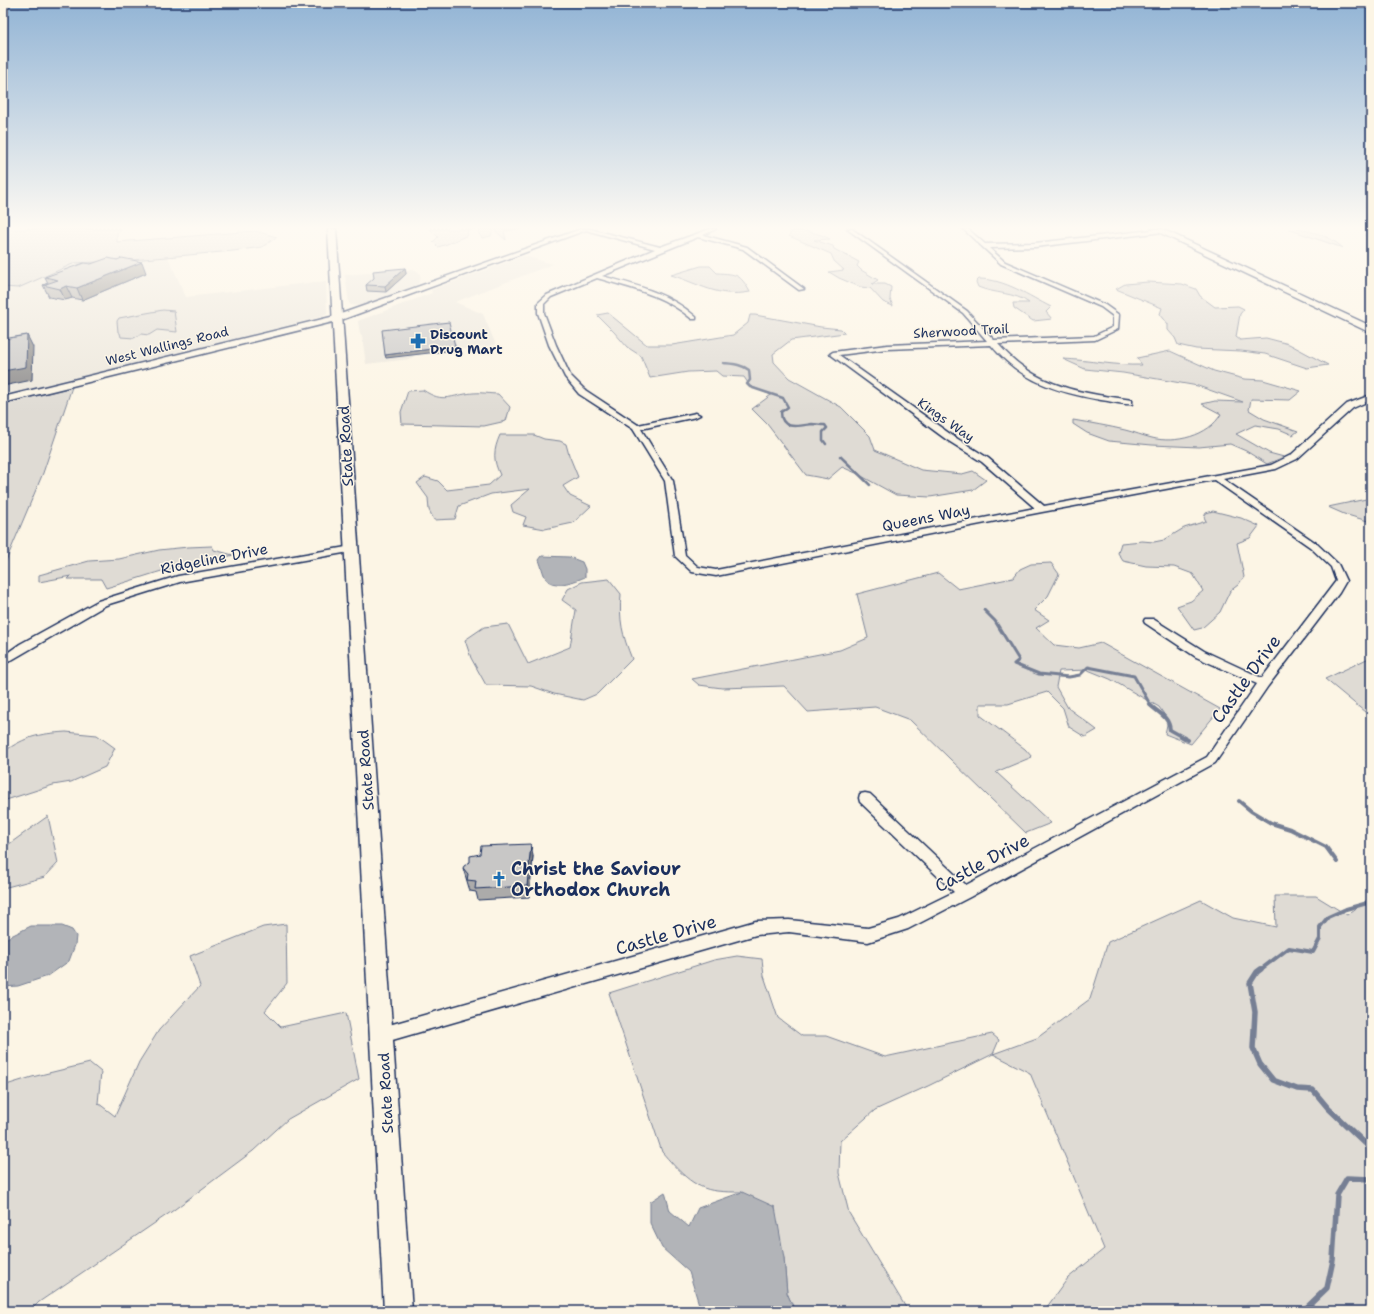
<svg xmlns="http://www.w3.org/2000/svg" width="1374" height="1314" font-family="'Shantell Sans',sans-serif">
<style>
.built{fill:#ece7dc}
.green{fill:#dfdbd4;stroke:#7d8599}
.water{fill:#b2b4b8;stroke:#767f94}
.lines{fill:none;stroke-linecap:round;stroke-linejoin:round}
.stream-far3{stroke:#767f94;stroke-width:2.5}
.stream-far2{stroke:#767f94;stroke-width:3}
.stream-far1{stroke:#767f94;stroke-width:4}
.stream{stroke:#767f94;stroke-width:5.5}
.minor-casing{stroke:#1b2f5e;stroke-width:3}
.tertiary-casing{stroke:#1b2f5e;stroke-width:3}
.secondary-casing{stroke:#1b2f5e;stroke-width:3}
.primary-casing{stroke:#1b2f5e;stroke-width:3}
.minor{fill:#fcf5e5;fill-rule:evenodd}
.tertiary{fill:#fcf5e5;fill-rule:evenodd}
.secondary{fill:#fcf5e5;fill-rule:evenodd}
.primary{fill:#fcf5e5;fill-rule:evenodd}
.wall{fill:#acabaa;stroke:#1b2f5e}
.shaded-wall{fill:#8c8b8b;stroke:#1b2f5e}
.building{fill:#c8c7c6;stroke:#1b2f5e}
.labels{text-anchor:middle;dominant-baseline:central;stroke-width:3;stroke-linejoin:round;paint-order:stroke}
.far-street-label{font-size:13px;fill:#1b2f5e;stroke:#fcf5e5}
.far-poi-label{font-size:13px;font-weight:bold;fill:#1b2f5e;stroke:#fcf5e5;text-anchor:start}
.street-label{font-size:15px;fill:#1b2f5e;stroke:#fcf5e5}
.near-street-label{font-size:18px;fill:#1b2f5e;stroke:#fcf5e5}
.near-poi-label{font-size:18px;font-weight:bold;fill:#1b2f5e;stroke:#fcf5e5;text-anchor:start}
</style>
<rect width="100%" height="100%" fill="#fcf5e5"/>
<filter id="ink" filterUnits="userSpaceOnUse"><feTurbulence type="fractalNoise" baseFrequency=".025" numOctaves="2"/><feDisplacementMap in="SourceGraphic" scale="8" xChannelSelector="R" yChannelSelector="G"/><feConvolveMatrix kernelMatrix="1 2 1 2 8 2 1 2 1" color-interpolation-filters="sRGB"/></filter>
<g filter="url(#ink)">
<path class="built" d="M524,256L553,264L455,302L483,314L496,345L415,355L410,359L366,364L362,336L360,334L358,321L432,293L431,290Z
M168,257L186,297L326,281L327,314L321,317L204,347L207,349L3,398V287L18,288L75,263L121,261Z
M415,270L419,272L421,278L417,285L360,306L351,305L349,303L345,275L390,271Z"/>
<path class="green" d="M3,229H122L117,233V242L255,231L277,237L262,247L233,251L121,261L75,263L18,288L3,287Z
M430,229H477L467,230L468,235C458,239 449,244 438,247L433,242L438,237Z
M480,229H520L504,231L506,240L493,229L491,236L482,238L479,234Z
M1288,229C1308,229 1329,235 1343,248Z
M792,231C806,231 817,232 830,239L814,240L833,246L834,249L859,262L857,266L861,270L878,280L872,284H885L891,287L890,299L893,306L883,302L870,288L860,287L839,278L829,272L844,270L834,261L831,254L789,236Z
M701,266H710L717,273C737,274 740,274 750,292C718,298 700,284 671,275Z
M979,279C1005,279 1029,296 1051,307L1046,312L1052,319L1033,321L1014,308L1013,303H1029C1015,292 994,294 978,287L976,282Z
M1148,282L1182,284L1196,289L1200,296L1215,307L1238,306L1244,309L1240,314L1236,337L1240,340L1266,338L1289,344L1328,365L1307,368L1265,354L1241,351L1196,349L1178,345L1175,338L1168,330V324L1160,314L1162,308L1116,289L1125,284Z
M163,310L174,311L177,332L157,330L149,335L141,334L134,338L121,337L120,333L118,332L117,321L119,318Z
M608,313L647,345H672L733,335L748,323L750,315H755L821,327L841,329L845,333L791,340L773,354L774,362L789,378L841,407L870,436L875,450L921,470L962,474L973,471L986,480L973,490L930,497L896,495L856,473L842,467L828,479L806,475L767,424L752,409L771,395L750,386L744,377L722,376L716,371L688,372L650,378L641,356L627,347L614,332L597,315Z
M1170,351L1214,371L1244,379L1263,380L1301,391L1290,400L1251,399L1249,410L1264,419L1298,431L1293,435L1279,429L1255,425L1236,434L1269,453L1284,457L1267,464L1246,451L1230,444L1199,447L1152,445L1109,441L1087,433L1073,424V420C1091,423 1108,426 1125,430C1134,432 1143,436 1152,438C1175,444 1209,436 1221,414L1202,404L1215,401L1243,402L1198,386L1123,373L1085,369L1063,359C1089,360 1115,366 1142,365L1137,358Z
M72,387L43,473L3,568V404Z
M423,390C444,404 450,395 473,393C482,392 490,394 498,394L510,407L506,421L484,426L402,424L401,412L408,391Z
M500,435H534L544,439L560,441L566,444L569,455L578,477L563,486L570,496L591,506L573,523L545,529L523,525L526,517L513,512L511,505L530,489L491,494L459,506L455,519L434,520L429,510L428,498L417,483L425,477L438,481L447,490L489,485L500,475C493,460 493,451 500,435Z
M1371,498V522L1344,514L1328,507Z
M1213,511L1241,518L1259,526L1250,538L1237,543L1244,577L1238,585L1230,591L1220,612L1202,628L1194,630L1177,606L1191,601L1203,591L1193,574L1174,567L1146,566L1123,561L1118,553L1121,543L1142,541L1154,542L1164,540L1184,528L1206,521L1204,517L1206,513Z
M212,546L214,550L233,555C213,562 192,562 172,568C150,574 128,582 106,588L101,579H68L71,576L39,582V575L89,561L119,559L159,550L188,547Z
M1051,563L1059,574L1048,596L1034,610L1049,620L1036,628L1054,645L1079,648L1101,643L1220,709L1191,744L1165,734L1168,720L1159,707L1110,679L1088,670L1059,671L1056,687L1068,708L1097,730L1085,737L1069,727L1063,708L1047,692L1008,704H980V715L1025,749L1032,757L996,772L1051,823L1026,833L910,720L875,707L808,712L784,686L722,688L699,685L692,679L840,650L868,638L857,594L938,573L958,589L1013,578L1020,569L1031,564Z
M609,579L621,594C619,621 622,634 632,659L597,694L583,700L554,694L531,686L486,685L471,658L465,640L484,627L508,624L528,664L570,647L576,610L562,600L568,589L582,582Z
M1371,657V717L1325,679Z
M66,732L97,735L115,748L105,767L71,782L53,785L3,801V807V752C27,736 38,734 66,732Z
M48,816L58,863L45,877L3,888V828L5,847Z
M1275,896H1316L1347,915L1371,897V1311H1044L1068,1278L1104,1249L1030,1073L993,1054L928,1086L875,1110L840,1141L839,1173L849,1213L908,1311H795L787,1293L784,1258L742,1192C734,1192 725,1192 717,1191C693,1189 677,1169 662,1152L609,993L714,960L737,956L762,959L764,976L778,1018L802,1036H826L885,1057L992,1034L999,1040L993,1054L1037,1038L1090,999L1108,942L1201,900L1233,918L1276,927Z
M286,924L287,983L265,1011L281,1027L346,1013L359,1079L288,1119L253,1151L171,1212L39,1302L30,1311H3V1086L32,1077L90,1063L101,1072L98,1103L115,1116L139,1062L159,1030L200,986L190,956L263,927Z"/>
<path class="water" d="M542,556L569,557L582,562L585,569V577C576,581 557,588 548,581C543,576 542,567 539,560Z
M31,926H62L72,930L76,936L75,945L69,961L48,976L18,986L3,987V940Z
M665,1192L670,1211L689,1227L698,1208L742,1192L775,1207L784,1258L787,1293L795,1311H701L689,1272L662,1248L650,1223V1202Z"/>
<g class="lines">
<path class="stream-far3" d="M723,363C733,364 741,364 749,370L750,380L747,384L750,387L783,398L788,407L781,412C781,431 799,426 812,424C816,424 820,425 825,425L827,428L823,432V440L826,444
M840,456L870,485"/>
<path class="stream-far2" d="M984,610L995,621L1019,660L1014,664L1039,674L1069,677L1080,675L1088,667L1134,676L1151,706"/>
<path class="stream-far1" d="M1150,705C1159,713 1169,717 1170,730L1188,740
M1239,801L1251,811L1271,823L1290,829L1326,847L1337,862
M1260,970L1289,948L1313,952L1320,939V927L1328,917L1346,909L1371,902"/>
<path class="stream" d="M1261,969L1257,972L1250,983L1255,1012L1253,1048L1260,1064L1273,1080L1297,1089L1313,1090L1328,1108L1371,1149
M1303,1311L1327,1288L1333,1260L1337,1195L1347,1178L1371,1179"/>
<g class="minor-casing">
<path id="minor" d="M582,229H590L660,247L710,229H716L703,235L747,247L804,289L799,290L743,249L698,237L602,276C636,285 669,293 696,317V319H692C664,295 631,288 597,278L551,297L544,304V313L556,345L570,375L585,390L638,425L696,413L700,415L696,417L641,429L673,481L685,555L698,567L716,570L1035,508L982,462L947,440L830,354L833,352L887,345L987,341L963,313L847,229H852L967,311L994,340L1094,336L1113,327V316L1101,307L1001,264L963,229H968L985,244L1035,243L1161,229L1163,230V232L1035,247L989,248L1005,262L1105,305L1119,315L1118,329L1095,340L998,344C1026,376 1057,388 1098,395C1109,397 1121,398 1132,400V404C1123,405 1110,401 1101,400C1056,392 1021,381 991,345L887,349L839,355L953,436L988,458L1044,506L1271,465L1291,455L1347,404L1371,395V400L1353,408L1297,459L1276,469L1223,479L1316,543L1338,564L1346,581L1339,593L1268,686L1215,763L970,897L908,929L868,942L789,932L756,935L382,1043L376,1041L374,1035L376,1029L382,1027L756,921L789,920L868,928L899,919L954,892L860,802L859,798L860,794L865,793L870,794L966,885L1207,757L1257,684L1196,657L1145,623L1144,621L1145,619H1153L1204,651L1262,678L1336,581L1331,567L1310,547L1214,480L1042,512L716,576L692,572L675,556L665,481L633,429L579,394L565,377L549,345L538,313V303L547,295L655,249Z
M1371,233V237L1366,235L1367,234Z
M352,546L357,549L355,551L180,582L106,605L3,665V656L20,644L98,601L178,576Z"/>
</g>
<g class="tertiary-casing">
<path id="tertiary" d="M581,229H589L341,320L3,403V397L335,316Z"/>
</g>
<g class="secondary-casing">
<path id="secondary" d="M328,229H336L412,1311H384Z"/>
</g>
<g class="primary-casing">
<path id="primary" d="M1152,229H1162L1371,326V333Z"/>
</g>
<use href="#minor" class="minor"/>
<use href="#tertiary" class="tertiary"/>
<use href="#secondary" class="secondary"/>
<use href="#primary" class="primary"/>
</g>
<path class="wall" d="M117,260L146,273L82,300L72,298L65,300L49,297L43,285L48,283L45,277L91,264Z
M405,268L406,274L386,292L367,291L366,285Z
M480,854L533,856L529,897L478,900L476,892L470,891L463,868L470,862Z"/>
<path class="shaded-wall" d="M142,262L146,273L82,300L77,288Z
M405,268L406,274L386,292L385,286Z
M66,286L72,298L65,300L60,289Z
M27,335L33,347L32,380L3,386V371Z
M455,346V350L386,358L385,355Z
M531,844L533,856L529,897L527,886Z"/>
<path class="building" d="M108,258L117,260L122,258L142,262L77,288L66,286L60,289L43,285L58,280L45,277L84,263L91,264Z
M405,268L385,286L366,285L374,278L373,271Z
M449,322L455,346L385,355L382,330Z
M27,335L26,367L3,371V337V339Z
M531,844L527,886L475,889L476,881L467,880L468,874L463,868L464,866L470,862V856L480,854L481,846Z"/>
</g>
<linearGradient id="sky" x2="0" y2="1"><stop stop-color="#92b4d5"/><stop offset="0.55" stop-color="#fefaf3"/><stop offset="1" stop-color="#fefaf3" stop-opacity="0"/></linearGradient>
<rect width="1374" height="413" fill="url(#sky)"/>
<defs>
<g id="pharmacy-bare" transform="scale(1.2)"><path d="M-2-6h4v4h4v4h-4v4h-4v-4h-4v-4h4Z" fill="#1f6fb2" stroke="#fcf5e5" stroke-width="2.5" paint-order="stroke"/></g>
<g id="church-bare" transform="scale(1.2)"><path d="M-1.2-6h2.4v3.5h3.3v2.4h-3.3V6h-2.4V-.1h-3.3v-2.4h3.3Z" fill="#1f6fb2" stroke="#fcf5e5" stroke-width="2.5" paint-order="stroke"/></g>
</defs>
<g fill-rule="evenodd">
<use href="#pharmacy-bare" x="418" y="341"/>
<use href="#church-bare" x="499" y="879"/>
</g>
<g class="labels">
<g class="far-street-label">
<text transform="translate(961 331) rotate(-3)">Sherwood Trail</text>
<text transform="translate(167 346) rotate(-14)">West Wallings Road</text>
<text transform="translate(946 420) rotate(35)">Kings Way</text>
</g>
<g class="far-poi-label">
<text x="430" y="334">Discount<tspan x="430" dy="15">Drug Mart</tspan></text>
</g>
<g class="street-label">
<text transform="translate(346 446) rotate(-93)">State Road</text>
<text transform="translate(926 518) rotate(-11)">Queens Way</text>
<text transform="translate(214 559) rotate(-11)">Ridgeline Drive</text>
<text transform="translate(366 770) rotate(-94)">State Road</text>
<text transform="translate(386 1093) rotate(-93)">State Road</text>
</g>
<g class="near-street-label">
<text transform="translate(1246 679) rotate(-54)">Castle Drive</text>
<text transform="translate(982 863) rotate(-28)">Castle Drive</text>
<text transform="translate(666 935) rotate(-16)">Castle Drive</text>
</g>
<g class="near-poi-label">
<text x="511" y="869">Christ the Saviour<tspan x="511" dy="21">Orthodox Church</tspan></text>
</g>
</g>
<rect width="1374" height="1314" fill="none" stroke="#fcf5e5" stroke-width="16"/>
<rect x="8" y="8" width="1358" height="1298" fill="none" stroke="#1b2f5e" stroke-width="1.5" filter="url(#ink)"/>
</svg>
